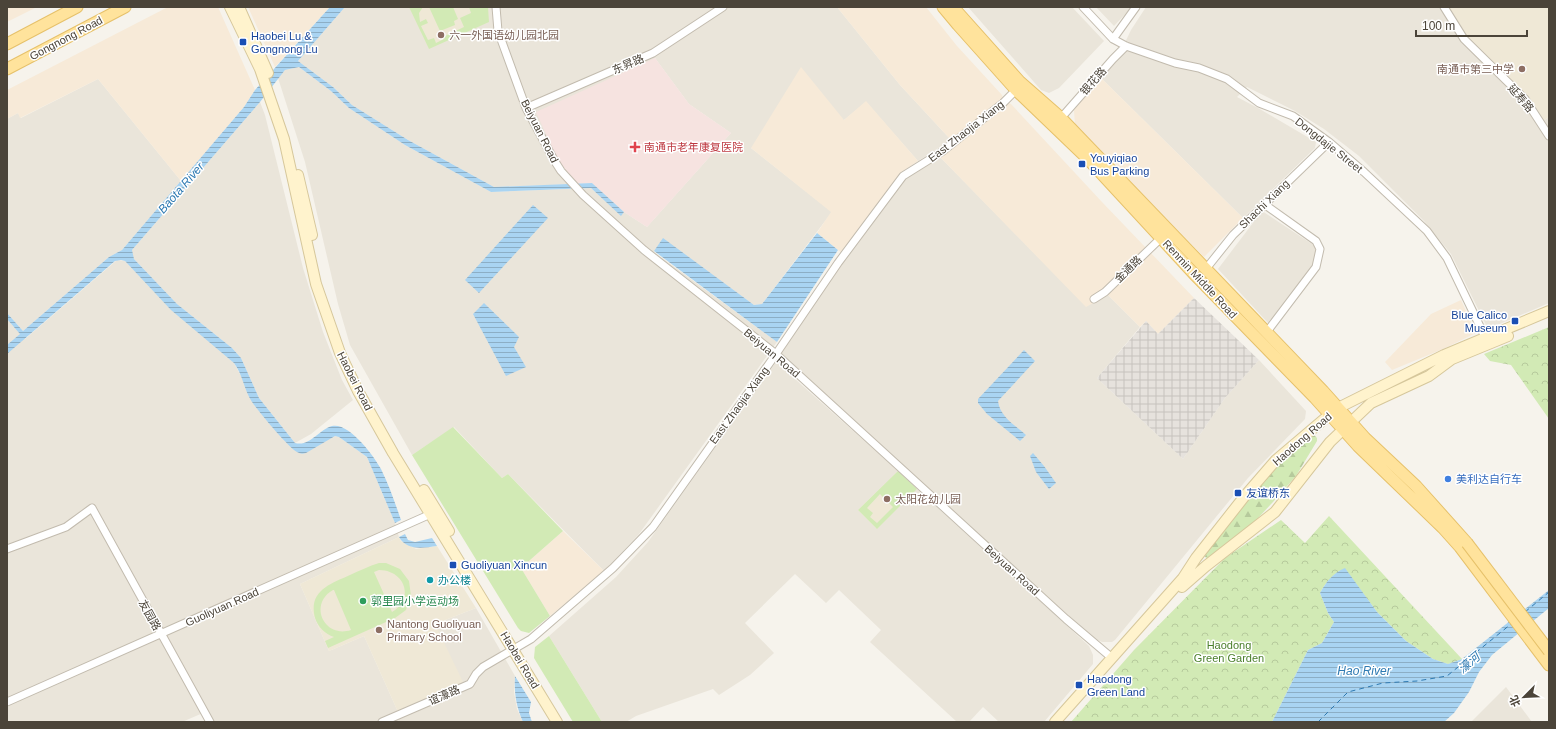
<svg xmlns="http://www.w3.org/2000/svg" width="1556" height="729" font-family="Arial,'Noto Sans SC',sans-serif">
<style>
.residential{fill:#eae5da}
.commercial{fill:#f7ead8}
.industrial{fill:url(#industrial-grid)}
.education{fill:#efe8d6}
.medical{fill:#f6e3e0}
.grass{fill:#d2eab5;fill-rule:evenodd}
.forest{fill:url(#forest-firs)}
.park{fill:url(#park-crowns)}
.water{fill:url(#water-rules)}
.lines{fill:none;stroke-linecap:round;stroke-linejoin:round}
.ferry{stroke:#2e7ab2;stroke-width:1;stroke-dasharray:5 4;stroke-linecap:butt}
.street-casing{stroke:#c2bbae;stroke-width:9}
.secondary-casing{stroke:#d6c79b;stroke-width:12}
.primary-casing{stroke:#e6c16a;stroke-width:13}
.street{stroke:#fff;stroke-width:7}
.secondary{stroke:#fff3cd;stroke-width:10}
.primary{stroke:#ffe39c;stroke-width:11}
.primary-bridge-casing{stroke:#e6c16a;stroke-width:13;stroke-linecap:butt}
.primary-bridge{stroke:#ffe39c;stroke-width:11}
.education-dot{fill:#8d6e63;stroke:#fff;stroke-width:1.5}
.transit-dot{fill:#1a4fb4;stroke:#fff;stroke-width:1.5}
.health-dot{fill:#e0444e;stroke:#fff;stroke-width:1.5}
.shop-dot{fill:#3f7fe0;stroke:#fff;stroke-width:1.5}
.culture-dot{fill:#0f9aa8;stroke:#fff;stroke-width:1.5}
.leisure-dot{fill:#2e9e5b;stroke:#fff;stroke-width:1.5}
.labels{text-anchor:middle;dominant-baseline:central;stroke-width:3;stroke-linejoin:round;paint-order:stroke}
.education-label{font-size:11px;fill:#785e54;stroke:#fff;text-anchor:start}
.transit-label{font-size:11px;fill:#164399;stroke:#fff;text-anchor:start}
.street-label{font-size:11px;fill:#4b4439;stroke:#fff}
.health-label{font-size:11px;fill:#be3a42;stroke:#fff;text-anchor:start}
.shop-label{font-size:11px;fill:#366cbe;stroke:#fff;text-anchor:start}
.culture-label{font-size:11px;fill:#0d838f;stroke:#fff;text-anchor:start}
.leisure-label{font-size:11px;fill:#27864d;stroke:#fff;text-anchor:start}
.park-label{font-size:11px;fill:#4a7f2a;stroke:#fff}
.water-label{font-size:12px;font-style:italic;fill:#2e7ab2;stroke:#fff}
</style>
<defs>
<pattern id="industrial-grid" width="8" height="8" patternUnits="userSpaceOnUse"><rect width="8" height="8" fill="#e6e2dd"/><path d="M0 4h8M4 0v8" fill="none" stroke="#c7c3be"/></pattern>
<pattern id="forest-firs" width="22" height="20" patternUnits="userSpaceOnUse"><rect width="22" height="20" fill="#d2eab5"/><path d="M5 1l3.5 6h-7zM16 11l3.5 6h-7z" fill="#b6ca9c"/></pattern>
<pattern id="park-crowns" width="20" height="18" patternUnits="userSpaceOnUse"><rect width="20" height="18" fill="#d2eab5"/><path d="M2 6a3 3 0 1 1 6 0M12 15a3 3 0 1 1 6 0" fill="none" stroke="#b6ca9c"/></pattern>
<pattern id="water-rules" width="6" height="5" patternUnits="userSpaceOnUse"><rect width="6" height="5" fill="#a9d4f2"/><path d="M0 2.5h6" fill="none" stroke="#8caec5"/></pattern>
</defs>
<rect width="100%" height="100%" fill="#f6f3ec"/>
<path class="residential" d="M345,7H837L900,85L951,140L918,161L866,102L844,120L751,148L832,212L762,304L754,305L663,239L654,252L777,342L639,534L604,571L508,474L502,478L454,427L412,455L350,345L338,304L305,162L278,78L285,70L299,67L331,91L349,108L405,145L491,192L591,188L621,215L624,212L647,227L731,133L689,104L655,58L558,161L573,178L576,184L494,187L408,140L352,105L333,87L298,61Z
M968,7H1072L1104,41L1059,88L1049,93L1041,90Z
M1096,7H1132L1114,26Z
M1146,7H1444L1525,99L1541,122L1549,117V303L1488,329L1451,254L1424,221L1359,156L1324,129L1295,111L1247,87L1237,97L1258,108L1316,142L1315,148L1243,218L1100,77L1117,59L1131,30Z
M98,79L181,181L122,250L109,257L23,331L7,313V119L18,113L21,118Z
M260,102L265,115L303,268L323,332L342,380L353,400L311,434L295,443L259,398L241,358L232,348L177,304L134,259L132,254V250Z
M940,157L1086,306L1108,295L1140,327L1097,378L1183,459L1225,398L1259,360L1306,411L1305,419L1248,478L1115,640L1112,642H1102L1095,639L1007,561L781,353L814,302L905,179Z
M1262,211L1315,246V261L1270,325L1218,269Z
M117,260L125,261L234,363L241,376L296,451L335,436L339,437L367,457L395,523L399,537L300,584L329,651L364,636L398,712L435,624L476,608L515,676L514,692L517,709L523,722H208L203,713L182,722H7V319L25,339Z
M776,362L898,471L858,510L876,528L917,489L1089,646L1093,655V664L1044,722H999L983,707L969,722H957L870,642L881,630L839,590L826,603L795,574L745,623L774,653L750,675L719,695L713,689L636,716L626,722H602L549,636L616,577L648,542Z
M1506,687L1532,722H1471Z"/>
<path class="commercial" d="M7,7H37L7,22Z
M168,7H218L255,90L244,107L181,181L98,79L20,118L18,113L7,119V90Z
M248,7H330L275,67Z
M837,7H926L957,46L1002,95L1003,98L985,114L951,140L900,85Z
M801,67L844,120L866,101L918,161L900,173L843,254L817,233L831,212L751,148Z
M1100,77L1243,218L1204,257L1075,125L1074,111L1075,106Z
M1009,103L1011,104L1102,202L1194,298L1158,334L1146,321L1140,327L1108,295L1086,307L940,157Z
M1461,300L1476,333L1443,349L1392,370L1385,362L1431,314Z
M563,531L604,571L550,616L521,568Z"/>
<path class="industrial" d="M1194,298L1259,360L1225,398L1183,459L1097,378L1146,321L1158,334Z"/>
<path class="education" d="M409,7H488L489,22L429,49Z
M1444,7H1549V117L1541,122L1525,99L1464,39Z
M898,471L917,489L877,529L858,510Z
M399,537L401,541L416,549L437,546L476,608L435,624L463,682L398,712L364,636L329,651L300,584Z"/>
<path class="medical" d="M655,58L689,104L731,133L647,227L624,212L592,183L576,184L573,178L558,161L536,112Z"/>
<path class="grass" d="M409,7H423L419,13L420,22L426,19L428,23L421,26L428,40L434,38L436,43L444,39L443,37L464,27L460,18L471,13L469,7H488L489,22L429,49Z
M429,7H453L458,19L454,21L455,25L440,31Z
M453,427L502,478L508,474L563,531L521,568L550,616L529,633L521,631L518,628L412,455Z
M898,471L917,489L877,529L858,510ZM880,494L893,507L877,523L870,517L873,513L867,508Z
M379,563H386L400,569L409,581L411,596L406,610L395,618L328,648L325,641L334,637C325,634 318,627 315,618C308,591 330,584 350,575C359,571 369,566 379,563ZM379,570C405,570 415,599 392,612L374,572ZM333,590H334L351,630C324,639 308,604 333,590Z
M549,636L602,722H573L537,663L534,658L535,647Z"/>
<path class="forest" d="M1314,435L1317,438V441L1296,476L1273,502L1245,532L1208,559L1205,557L1206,553L1234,514L1275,466L1311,436Z"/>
<path class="park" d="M1549,327V419L1511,365L1490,361L1484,354Z
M1329,516L1462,659L1448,664L1433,659L1406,641L1377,612L1345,569C1333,573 1326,582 1320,593L1328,613L1334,622L1322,643L1308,650L1272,722H1071L1134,650L1225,558L1281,520L1305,543Z"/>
<path class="water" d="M330,7H345L298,61L333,87L352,105L408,140L494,187L592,183L624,212L621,216L591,188L491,192L405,145L349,108L331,91L299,67L285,70L260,102L132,250L134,259L177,304L232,348L241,358L259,398L295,443C310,447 318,430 332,426C349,422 374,456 381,469C389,485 395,503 401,520L395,523L367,457L339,437L335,436L306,453C302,454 301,454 297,452C287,446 259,412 252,402C244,390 243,375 234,363L171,310L125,261L121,260L115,261L7,354V345L20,334L7,319V313L23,331L109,257L122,250L244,107L255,90Z
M533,205L548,218L479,293L465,280Z
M817,233L838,250L777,342L654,251L663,238L754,305L762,304Z
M484,303L519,337L514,347L526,367L506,376L473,314Z
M1024,350L1035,361L998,401C1000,417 1015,425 1026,435L1020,441L987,414L978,403V399Z
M1033,453L1044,466L1056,483L1049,489L1036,472L1030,456Z
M405,534L408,540L415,542L432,538L437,546C423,548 407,551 399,537Z
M1345,568L1377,612L1406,641L1433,659L1448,664L1462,659L1549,590V608L1492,655L1479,672L1469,692L1454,713L1444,722H1272L1308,650L1322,643L1334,622L1328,613L1320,593C1326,582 1333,573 1345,568Z
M515,676L531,702L529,713L532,722H523C516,706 514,693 515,676Z"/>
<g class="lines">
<path class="ferry" d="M1525,612L1549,592
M1318,722L1348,692L1383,683L1417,681L1447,676L1511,624"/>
<g class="street-casing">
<path id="street" d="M496,7L498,31L526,108L554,160L561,171L583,195L644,250L776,354L1066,619L1112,658
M1083,7L1113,39L1126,46L1175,63L1199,68L1227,79L1259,103L1293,116L1329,142L1364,172L1427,231L1447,258L1487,341
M1444,7L1464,39L1525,99L1549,136
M1113,39L1136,7
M526,108L653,53L723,7
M1061,118L1113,59L1126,46
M1264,204L1316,241L1320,249L1316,267L1266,333
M1205,270L1233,235L1329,142
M1094,299L1105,292L1161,238
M7,549L66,527L92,508L210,722
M7,702L433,513
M382,722L470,684L476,674L483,667L531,639L613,568L653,527L776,354L838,263L903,176L943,151L1003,103L1016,90"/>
</g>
<g class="secondary-casing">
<path id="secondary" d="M230,7L260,69L284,139L316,284L340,353L358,391L393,453L557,722
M239,7L268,73
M298,175L312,235
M424,490L449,531
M1182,587L1206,566L1275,512L1330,442L1371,403L1429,376L1452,359L1508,336
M1055,722L1183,578L1196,558L1244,497L1276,460L1329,415L1338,408L1444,355L1549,311"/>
</g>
<g class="primary-casing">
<path id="primary" d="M943,7L958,25L1016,90L1088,159L1196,276L1315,398L1358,446L1443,528L1460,547L1549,665
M953,7L1020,82L1061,118L1323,391L1365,438L1416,486L1467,543
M7,44L77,7
M7,69L125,7"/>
</g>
<use href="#street" class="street"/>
<use href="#secondary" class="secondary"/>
<use href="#primary" class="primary"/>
<g class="primary-bridge-casing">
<path id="primary-bridge" d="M1467,543L1549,651"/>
</g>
<use href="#primary-bridge" class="primary-bridge"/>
</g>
<g class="education-dot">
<circle cx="441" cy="35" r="4"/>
<circle cx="1522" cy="69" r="4"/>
<circle cx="887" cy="499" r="4"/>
<circle cx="379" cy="630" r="4"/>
</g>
<g class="transit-dot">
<rect x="239" y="38" width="8" height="8" rx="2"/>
<rect x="1078" y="160" width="8" height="8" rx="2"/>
<rect x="1511" y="317" width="8" height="8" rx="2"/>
<rect x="1234" y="489" width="8" height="8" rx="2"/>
<rect x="449" y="561" width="8" height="8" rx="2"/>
<rect x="1075" y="681" width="8" height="8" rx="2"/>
</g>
<path class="health-dot" d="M633 141h4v4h4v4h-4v4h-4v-4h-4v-4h4z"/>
<circle class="shop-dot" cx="1448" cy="479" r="4"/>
<circle class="culture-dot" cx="430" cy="580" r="4"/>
<circle class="leisure-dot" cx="363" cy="601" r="4"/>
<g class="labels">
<g class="education-label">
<text x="449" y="35">六一外国语幼儿园北园</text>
<text x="1514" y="69" text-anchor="end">南通市第三中学</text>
<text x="895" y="499">太阳花幼儿园</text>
<text x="387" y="624">Nantong Guoliyuan<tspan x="387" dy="13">Primary School</tspan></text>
</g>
<g class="transit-label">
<text x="251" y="36">Haobei Lu &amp;<tspan x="251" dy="13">Gongnong Lu</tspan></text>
<text x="1090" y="158">Youyiqiao<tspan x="1090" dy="13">Bus Parking</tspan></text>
<text x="1507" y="315" text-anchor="end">Blue Calico<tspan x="1507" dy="13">Museum</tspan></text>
<text x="1246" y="493">友谊桥东</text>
<text x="461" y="565">Guoliyuan Xincun</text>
<text x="1087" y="679">Haodong<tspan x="1087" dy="13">Green Land</tspan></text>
</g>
<g class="street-label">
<text transform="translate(66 38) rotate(-28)">Gongnong Road</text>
<text transform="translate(628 64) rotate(-23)">东昇路</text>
<text transform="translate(1093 81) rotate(-49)">银花路</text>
<text transform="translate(1521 98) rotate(49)">延寿路</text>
<text transform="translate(540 131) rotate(63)">Beiyuan Road</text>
<text transform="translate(966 131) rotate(-38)">East Zhaojia Xiang</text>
<text transform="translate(1329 145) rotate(38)">Dongdajie Street</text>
<text transform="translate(1264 204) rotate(-44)">Shachi Xiang</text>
<text transform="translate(1128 269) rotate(-44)">金通路</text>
<text transform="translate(1200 279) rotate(47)">Renmin Middle Road</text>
<text transform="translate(772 353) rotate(40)">Beiyuan Road</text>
<text transform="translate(355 381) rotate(63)">Haobei Road</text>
<text transform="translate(739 405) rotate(-54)">East Zhaojia Xiang</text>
<text transform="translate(1302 439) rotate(-41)">Haodong Road</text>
<text transform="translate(1012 570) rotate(42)">Beiyuan Road</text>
<text transform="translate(222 607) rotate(-24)">Guoliyuan Road</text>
<text transform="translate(150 615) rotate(61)">友园路</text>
<text transform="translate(520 660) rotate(59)">Haobei Road</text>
<text transform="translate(444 695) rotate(-24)">谊濠路</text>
</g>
<g class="health-label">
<text x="644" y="147">南通市老年康复医院</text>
</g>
<g class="shop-label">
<text x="1456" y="479">美利达自行车</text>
</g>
<g class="culture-label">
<text x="438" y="580">办公楼</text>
</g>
<g class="leisure-label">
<text x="371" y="601">郭里园小学运动场</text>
</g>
<g class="park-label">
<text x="1229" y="645">Haodong<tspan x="1229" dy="13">Green Garden</tspan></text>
</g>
<g class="water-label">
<text transform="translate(181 188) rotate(-49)">Baota River</text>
<text transform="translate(1469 663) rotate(-40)">濠河</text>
<text x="1364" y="671">Hao River</text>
</g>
</g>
<rect width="1556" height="729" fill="none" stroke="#4b4439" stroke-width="16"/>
<g transform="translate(1524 697) rotate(246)" stroke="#ffffff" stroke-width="3" paint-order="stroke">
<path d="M0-3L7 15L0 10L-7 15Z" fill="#4b4439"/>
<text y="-6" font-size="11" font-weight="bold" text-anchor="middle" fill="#4b4439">北</text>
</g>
<path d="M1416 30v6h111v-6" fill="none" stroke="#4b4439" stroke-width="2"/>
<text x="1422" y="30" font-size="12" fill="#4b4439" stroke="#ffffff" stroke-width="3" paint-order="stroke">100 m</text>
</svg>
